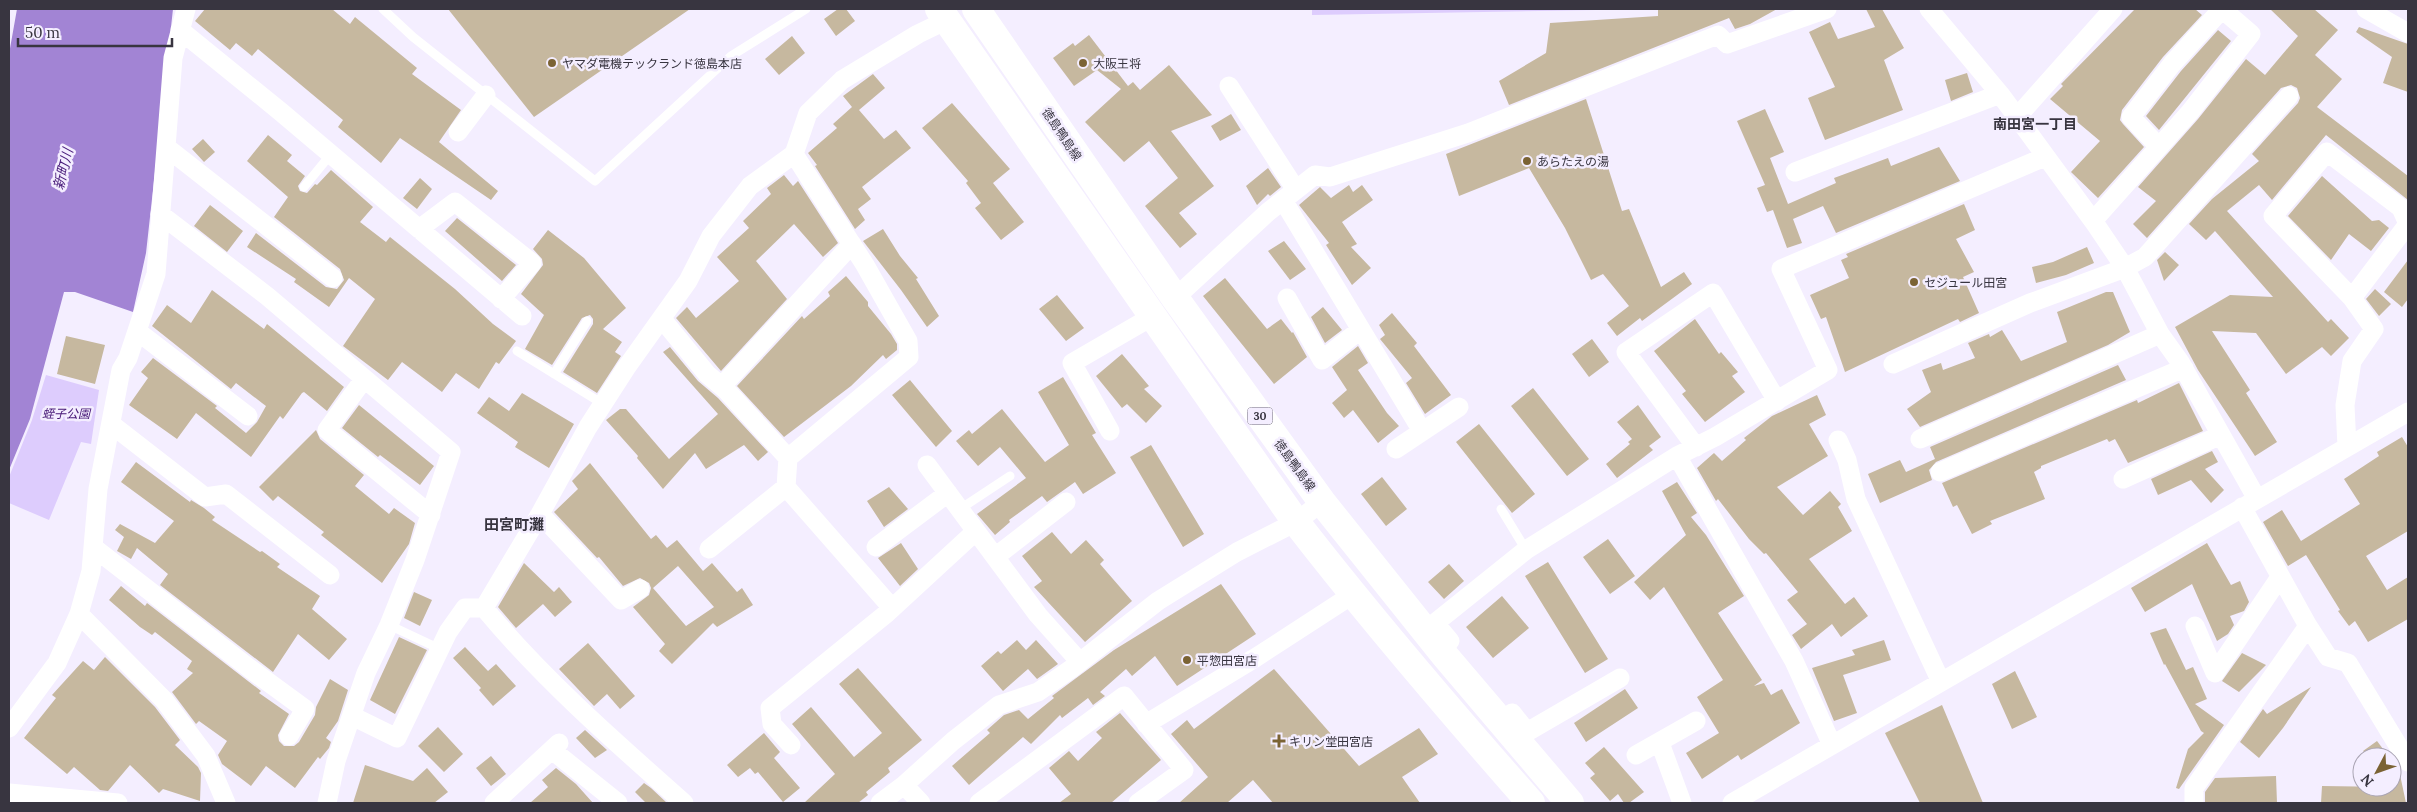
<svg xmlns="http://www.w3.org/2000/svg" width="2417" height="812" font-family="Lora,'Noto Sans JP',serif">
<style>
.green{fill:#ddccfd}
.water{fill:#a284d4}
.building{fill:#c6b89f;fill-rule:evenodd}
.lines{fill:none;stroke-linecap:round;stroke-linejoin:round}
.service{stroke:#fff;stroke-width:9}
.minor{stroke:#fff;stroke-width:19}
.primary{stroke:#fff;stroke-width:28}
.poi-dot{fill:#7b6334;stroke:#f4eeff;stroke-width:2}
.labels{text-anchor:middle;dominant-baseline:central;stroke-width:5;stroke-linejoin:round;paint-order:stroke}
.shield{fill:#f4eeff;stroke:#706c79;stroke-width:1}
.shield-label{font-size:11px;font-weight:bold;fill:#383540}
.poi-label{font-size:12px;fill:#383540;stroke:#f4eeff;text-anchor:start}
.street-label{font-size:12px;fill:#383540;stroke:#f4eeff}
.park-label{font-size:12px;font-style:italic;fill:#431373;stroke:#f4eeff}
.neighbourhood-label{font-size:14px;font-weight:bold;fill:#383540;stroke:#f4eeff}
.water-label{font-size:14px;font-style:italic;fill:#481b7a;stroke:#f4eeff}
.quarter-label{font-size:15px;font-weight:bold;fill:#383540;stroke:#f4eeff}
</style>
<rect width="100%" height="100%" fill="#f4eeff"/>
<path class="green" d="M1312,9H1654L1312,15Z
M46,375L99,390L91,444L81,442L49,520L9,503V477L32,420Z"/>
<path class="water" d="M17,9H173L146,253L133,312L75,292H64L30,419L9,470V54Z"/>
<path class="building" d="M205,9H332L350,24L355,17L417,68L412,74L461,110L439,142L498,191L491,200L400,138L381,163L338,127L343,120L258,49L252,56L236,43L230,50L195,21Z
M448,9H690L534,117Z
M838,9H846L855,21L836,36L824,19Z
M1658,9H1777L1750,24L1735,29L1729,18L1509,105L1499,81L1546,53L1550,23L1658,16Z
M1866,9H1882L1904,48L1884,60L1903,110L1825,140L1808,98L1835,87L1809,32L1830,22L1838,39L1875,27Z
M2135,9H2195L2202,15L2163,57L2122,110L2120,120L2123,124L2144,147L2098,198L2071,172L2100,141L2050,99L2063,86L2061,84Z
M2270,9H2314L2338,30L2315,55L2342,79L2317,107L2408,176V200L2326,135L2272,200L2259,185L2227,211L2328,322L2331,319L2349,338L2331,356L2322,347L2286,374L2256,333L2212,331L2250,390L2246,393L2277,442L2255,456L2198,370L2175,327L2230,295L2273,297L2215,231L2206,240L2189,224L2212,199L2259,161L2252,154L2298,103L2300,98L2297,88L2291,85L2281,88L2147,238L2133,224L2156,201L2138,187L2198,119L2246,59L2265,75L2298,36Z
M2359,27L2408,44V92L2383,83L2392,57L2356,32Z
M2218,30L2231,41L2159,130L2146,116L2181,71Z
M1089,35L1128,86L1133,82L1140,90L1169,65L1212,115L1171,131L1214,186L1179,213L1197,234L1180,248L1145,206L1178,178L1149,141L1124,162L1085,122L1121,89L1097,70L1074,86L1053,58L1073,43L1075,46Z
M792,36L805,53L779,75L765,59Z
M1967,73L1973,92L1951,101L1945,80Z
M873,74L885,88L859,110L884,139L896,130L911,148L862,187L871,199L858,209L865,220L855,229L815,166L817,165L808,153L837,128L833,124L852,107L843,96Z
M1586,99L1622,211L1629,209L1661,287L1684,272L1692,284L1642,321L1640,318L1617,336L1607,323L1629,306L1603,274L1591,280L1565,228L1529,168L1459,196L1446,154Z
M952,103L1010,169L993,183L1024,222L1001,240L975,208L981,203L966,183L968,181L922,128Z
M1765,109L1784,152L1770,158L1788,204L1836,183L1834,178L1888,158L1891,166L1939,147L1960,181L1836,233L1823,206L1793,219L1802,243L1787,248L1773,210L1767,212L1757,188L1765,185L1737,121Z
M1231,114L1241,130L1220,141L1211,126Z
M268,135L292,155L287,161L305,176L298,186L300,191L307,193L315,184L317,185L331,170L373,207L360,222L386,242L390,237L455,289L493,324L516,341L499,364L496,362L479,389L456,373L442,392L402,362L388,380L343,346L375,299L349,278L329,307L294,282L296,279L247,247L256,233L326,287L337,289L344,280L340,269L274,217L288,197L247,161Z
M203,139L215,152L204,162L192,149Z
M1268,168L1281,187L1270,196L1268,194L1257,205L1246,186Z
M784,175L793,186L798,181L838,243L823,257L794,224L756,261L787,299L721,371L676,318L687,307L696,318L739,281L717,257L749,228L743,221L771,194L767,188Z
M2322,176L2372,221L2379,220L2389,228L2371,251L2349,234L2331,260L2288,216Z
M420,178L432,189L417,209L403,198Z
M1349,185L1353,192L1362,185L1373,200L1342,222L1357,244L1351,247L1371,268L1352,285L1326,245L1329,243L1299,205L1320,187L1331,198Z
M1964,204L1975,230L1956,239L1974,272L1963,277L1979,313L1960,322L1958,319L1845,372L1826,317L1821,319L1810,295L1849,278L1841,260L1848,257L1846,254Z
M210,205L243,231L227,252L194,226Z
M457,218L516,265L502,281L445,231Z
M883,229L900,256L918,278L916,279L939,316L927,327L901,290L863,241Z
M548,230L584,258L626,308L603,329L622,342L615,352L621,356L597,393L563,372L593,324V319L590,315L582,318L552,365L525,349L544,315L521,294L543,265L542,259L533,249Z
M1284,241L1306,269L1290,280L1268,251Z
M2087,247L2094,263L2066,275L2036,283L2032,267L2053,262Z
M2165,252L2179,265L2164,281L2157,260Z
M2408,260V299L2402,307L2384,292Z
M846,276L868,302V306L891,334L897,344V350L886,359L883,355L851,386L784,437L737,386L802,316L804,319L830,296L828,292Z
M1225,278L1267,329L1281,319L1292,333L1293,332L1307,357L1274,384L1203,296Z
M2375,289L2391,304L2379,316L2366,299Z
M212,290L264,329L267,324L344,387L327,411L304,392L302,393L283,419L280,416L251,457L196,413L177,439L129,405L148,378L141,372L153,358L217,406L215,408L246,433L257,422L266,406L262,403L236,383L231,389L152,326L167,305L191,323Z
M2106,292H2113L2130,332L2108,345L1920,427L1907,409L1931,392L1922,370L1941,363L1943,370L1975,358L1968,343L1989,334L1990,337L2002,330L2021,361L2067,342L2057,312Z
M1057,295L1084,328L1066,341L1039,309Z
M1323,307L1342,330L1325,343L1311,317Z
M1392,313L1417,343L1414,346L1451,395L1425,414L1406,383L1412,378L1380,339L1385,335L1379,325Z
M1695,319L1719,354L1721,352L1738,372L1732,376L1745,392L1705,422L1682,394L1686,391L1654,351Z
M66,336L105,345L95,384L57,374Z
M1592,339L1609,362L1589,377L1572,354Z
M1358,346L1368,363L1358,370L1387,413L1399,426L1378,443L1353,410L1344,418L1332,403L1347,390L1332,367Z
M670,347L698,381L718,398L768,452L758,461L744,445L706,469L695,453L663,489L637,458L638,456L606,420L620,409H626L669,459L718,414L663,352Z
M1122,354L1149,386L1144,389L1162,406L1146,423L1127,404L1122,408L1096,376Z
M2118,365L2126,380L1936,462L1929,470L1932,480L1880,503L1868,474L1900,460L1906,472L1935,459L1930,447Z
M1063,377L1096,433L1092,435L1116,473L1083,494L1075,482L1047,502L1042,496L1009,520L1010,522L995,535L977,514L1026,478L1000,447L978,466L956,441L969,430L972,434L1002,409L1045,462L1069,445L1038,392Z
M910,380L952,431L936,447L892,395Z
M2179,383L2203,431L2128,463L2115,439L2109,442L2107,439L2041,466V468L2034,472L2045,499L1990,521L1992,524L1972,534L1957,505L1953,507L1942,483L2137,400L2138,403Z
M1533,388L1589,459L1567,476L1511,406Z
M522,393L574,424L549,468L515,447L518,442L477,413L489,397L509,411Z
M1817,395L1826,415L1809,424L1828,456L1777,487L1803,515L1830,491L1841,504L1838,507L1852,531L1809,559L1845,604L1854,597L1868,616L1841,637L1832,624L1801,649L1792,635L1807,624L1787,600L1798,592L1766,553L1764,554L1749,539L1718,499L1716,501L1697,468L1714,453L1722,461L1746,440L1744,438L1772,416Z
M359,405L434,466L420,485L380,455L378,457L342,428Z
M1638,405L1661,437L1649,446L1653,450L1617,478L1606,464L1630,444L1628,442L1632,439L1617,422Z
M1479,424L1535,494L1512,513L1456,442Z
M316,430L320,439L364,475L355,486L389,514L394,508L415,523L409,544L382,583L321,535L324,532L278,496L273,501L259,487Z
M2402,437L2408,447V531L2366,556L2387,590L2408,577V619L2368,642L2355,621L2349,626L2338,611L2340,610L2306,555L2288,566L2263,522L2282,510L2301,541L2360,504L2344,479L2379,456L2377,452Z
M1151,445L1204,534L1183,547L1130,457Z
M2212,451L2218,462L2205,469L2224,490L2211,503L2191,480L2158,495L2151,479Z
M136,462L190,502L191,500L204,508L215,517L212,520L260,552L262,551L280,564L277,567L320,596L312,609L347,639L329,660L298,634L273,672L160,585L168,574L137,548L131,559L117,551L124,537L115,530L120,524L155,543L174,521L121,482Z
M590,463L651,539L656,535L667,548L677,540L703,571L712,563L737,592L742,588L753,605L717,627L713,623L672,664L659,651L665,644L633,607L649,595L651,588L649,583L640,578L623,586L599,557L597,558L554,512L578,489L572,481ZM678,566L714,607L686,626L653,588Z
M1382,477L1407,509L1386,526L1361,494Z
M1677,482L1697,513L1691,517L1706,535L1744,596L1718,613L1762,680L1754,686L1764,683L1771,695L1782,689L1800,723L1741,760L1738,755L1702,779L1686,753L1719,733L1697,697L1723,680L1664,587L1650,600L1634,582L1686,535L1662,491Z
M889,487L908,509L884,527L867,501Z
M1052,532L1071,554L1086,540L1104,560L1100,564L1132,601L1085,642L1034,587L1042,581L1022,556Z
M1608,539L1635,576L1610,594L1583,557Z
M901,543L918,569L900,586L878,558Z
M2207,543L2231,585L2240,581L2249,602L2244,611L2230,616L2234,625L2228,634L2217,641L2192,584L2145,612L2131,588Z
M1548,562L1608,659L1585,673L1525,576Z
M524,563L554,592L559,587L572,602L555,617L543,604L516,628L498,607Z
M1449,564L1464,581L1444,599L1428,582Z
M1221,584L1256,634L1177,686L1155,656L1132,676L1126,669L1100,692L1105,696L1093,705L1088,698L1062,718L1060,715L1031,744L1023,737L969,785L952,766L990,733L987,730L1004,715L1019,710L1028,719L1054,698L1052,696L1114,650Z
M121,586L145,606L147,603L261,691L259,693L289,714L278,735L279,741L284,746H294L299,742L315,715L316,707L330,679L348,690L338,721L326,738L331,742L329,748L320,759L318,757L295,788L266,766L251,786L222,764L218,755L227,741L199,721L196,724L172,692L193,673L187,669L192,661L155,632L152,635L140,627L109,600Z
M414,592L432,600L420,626L404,618Z
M1502,596L1529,628L1493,658L1466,627Z
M2166,628L2186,670L2193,667L2207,699L2195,704L2224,725L2179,789L2176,788L2188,749L2204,733L2201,731L2165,664L2164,665L2150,633Z
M399,637L427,650L395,714L370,700Z
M1017,640L1026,650L1036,640L1058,664L1037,679L1028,669L1003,691L981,666L998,651L1001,654Z
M1884,640L1891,660L1843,675L1857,713L1834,721L1812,668L1855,655L1852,650Z
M588,643L635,696L620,709L607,694L594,706L559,669Z
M465,647L488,671L496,664L516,686L493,706L479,690L481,688L453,658Z
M2242,653L2266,665L2239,692L2222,681Z
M105,657L155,707L180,740L175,745L198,767L201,773L200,801L163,789L159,793L130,765L108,791L100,790L74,767L67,774L24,738L56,698L52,695L83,661L94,670Z
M858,668L922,740L888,768L890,772L866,792L868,795L858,803H804L835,774L792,724L811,707L854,757L882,733L839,684Z
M1274,669L1359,766L1419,728L1438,754L1402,777L1420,803H1273L1253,780L1227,803H1179L1208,777L1171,734L1187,720L1194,729Z
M2015,671L2037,717L2012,729L1992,684Z
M2311,687L2283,728L2259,758L2240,742L2263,709L2267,714Z
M1625,689L1638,708L1586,742L1574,723Z
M1942,705L1983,803H1920L1885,733Z
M1120,713L1161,760L1111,803H1059L1071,794L1049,768L1069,751L1078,761L1102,738L1096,732Z
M438,727L463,754L444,772L418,746Z
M585,730L607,750L595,758L576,738Z
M764,733L780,752L774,758L800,788L783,802L758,772L755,774L750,768L738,777L727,765Z
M2377,741L2389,757H2368L2363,751Z
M1604,747L1644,792L1629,803H1624L1618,794L1610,801L1590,778L1595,774L1585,763Z
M491,756L506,774L491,786L476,768Z
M2392,761L2399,770L2406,803H2321L2322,786L2392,787Z
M365,765L413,781L427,768L448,792L434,803H353Z
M556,768L576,784L593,803H530L548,787L542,780Z
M2276,776L2277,803H2205V792L2215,778Z
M644,783L651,788L667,803H646L635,792Z"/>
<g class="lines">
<path class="service" d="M383,9L413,37L595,181L731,56L806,9
M304,187L331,154
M517,351L603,404
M554,374L587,321
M960,509L1010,476
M1501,509L1526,550
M389,625L440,649"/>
<path class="minor" d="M1929,9L2000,94L2017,117
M2113,9L2017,117L2096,225L2125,268L2160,334L2180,362L2257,499
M2366,9L2408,33
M180,30L281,112L522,316
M1229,86L1296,190
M458,132L486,95
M166,147L333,278
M1795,172L2000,94
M1283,200L1422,431
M160,214L267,296L451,452L415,560L389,625L366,673L336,761L327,803
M2093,221L2190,112L2251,34L2222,9L2172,64L2131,117L2158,146
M419,229L455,202L532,263L501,299
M1175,298L1268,212L1315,175L1330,177L1468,133L1718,35L1727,44L1827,9
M1287,298L1322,360L1360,330
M662,319L707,374L726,390L788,458
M137,331L248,416
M1893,364L2030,303L2125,268L2145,257L2289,96
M364,379L327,430L431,515
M722,386L852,244
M111,424L205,497L226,494L330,575
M1110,431L1072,363L1153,316
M1920,439L2160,334
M1838,440L1847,460L1856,499L1941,682
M1696,447L1626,352L1713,293L1777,401
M2347,447L2345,405L2352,361L2374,329L2352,298L2408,224L2401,208L2327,152L2273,216L2352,298
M1396,449L1459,407
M1677,456L1794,661L1832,745
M927,465L1038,615L1080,662
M1940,472L2184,368
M2123,479L2221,435
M786,487L788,458L909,357L908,341L865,265L794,154
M2242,507L2308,626L2328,657L2348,663L2408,762
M540,514L588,427L626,368L688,281L711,236L750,186L794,154L808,113L842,80L918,34L947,20
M93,547L249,668L305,709L289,736
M876,547L948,493
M709,549L786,487L892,608
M995,557L1066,502
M640,589L621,600L540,514L484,608C543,679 615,742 684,803
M79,614L164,700L206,756L226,803
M2195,626L2215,673L2280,577
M1450,641L1435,623L1526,550L1677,456L1715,437L1828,370L1781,269L2045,157
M1512,713L1527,732L1620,678
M352,716L397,738L448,632L465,608H484
M1146,724L1255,658L1352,595
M9,728L57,663L79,614L91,571L98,489L121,370L128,358L156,274L173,58L186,9
M1660,743L1682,803
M791,745L772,724L770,708L887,613L976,531
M552,750L618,803
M1636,755L1696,721
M904,785L953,741L999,705L1038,692L1071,669L1158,601L1237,552L1296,522L1322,502
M9,793L118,803
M494,803L559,743
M880,803L904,785L921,803
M979,803L1124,696L1184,770L1138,803
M1732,803L2408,412
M2194,803V788L2308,626"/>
<path class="primary" d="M939,9L1296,522C1371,619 1450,711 1531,803
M976,9L1175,298L1322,502L1446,657L1570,803"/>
</g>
<g class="poi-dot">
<circle cx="552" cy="63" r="5"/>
<circle cx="1083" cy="63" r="5"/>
<circle cx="1527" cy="161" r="5"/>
<circle cx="1914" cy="282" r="5"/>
<circle cx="1187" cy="660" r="5"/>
<path d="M1276.5 733.5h5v5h5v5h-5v5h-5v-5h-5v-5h5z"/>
</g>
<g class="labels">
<rect class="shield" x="1247.5" y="407.5" width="25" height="17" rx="4"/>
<g class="shield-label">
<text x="1260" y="416">30</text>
</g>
<g class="poi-label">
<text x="562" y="63">ヤマダ電機テックランド徳島本店</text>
<text x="1093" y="63">大阪王将</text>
<text x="1537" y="161">あらたえの湯</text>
<text x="1924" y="282">セジュール田宮</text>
<text x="1197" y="660">平惣田宮店</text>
<text x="1289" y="741">キリン堂田宮店</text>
</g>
<g class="street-label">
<text transform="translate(1062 134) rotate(56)">徳島鴨島線</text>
<text transform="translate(1295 465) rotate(54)">徳島鴨島線</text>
</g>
<g class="park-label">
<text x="66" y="413">蛭子公園</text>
</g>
<g class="neighbourhood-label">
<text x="2035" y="124">南田宮一丁目</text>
</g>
<g class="water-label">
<text transform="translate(63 169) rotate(-76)">新町川</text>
</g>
<g class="quarter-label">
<text x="514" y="524">田宮町灘</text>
</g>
</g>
<rect width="2417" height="812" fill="none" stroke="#383540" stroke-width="20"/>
<g transform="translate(2377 772) rotate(229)"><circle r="24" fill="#f4eeff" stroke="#a9a4b3"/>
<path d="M0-4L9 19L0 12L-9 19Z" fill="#7b6334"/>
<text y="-8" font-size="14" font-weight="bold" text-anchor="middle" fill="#383540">N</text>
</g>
<path d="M18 38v8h154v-8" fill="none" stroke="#383540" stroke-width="2.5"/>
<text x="25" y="38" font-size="15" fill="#383540" stroke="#f4eeff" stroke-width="4" paint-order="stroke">50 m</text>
</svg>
